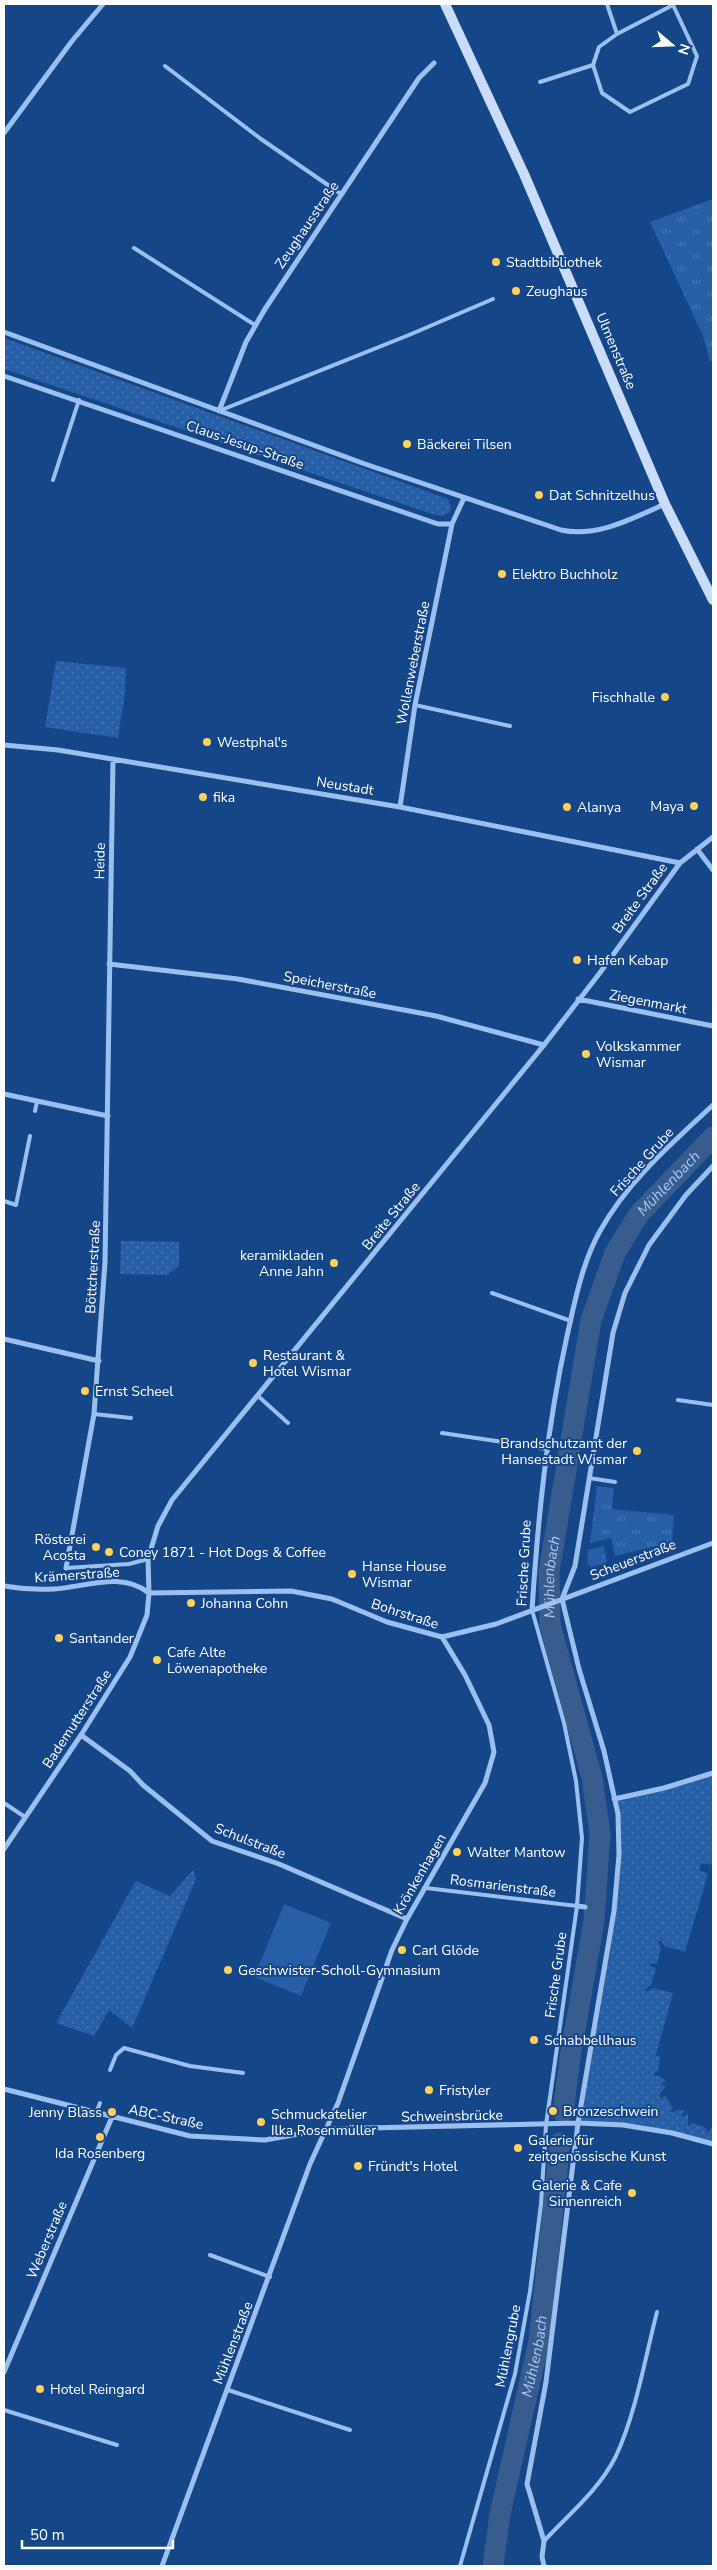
<svg xmlns="http://www.w3.org/2000/svg" width="717" height="2570" font-family="'Nunito Sans',sans-serif">
<style>
.grass{fill:url(#grass-tufts)}
.park{fill:url(#park-dots)}
.pitch{fill:#275fa7}
.lines{fill:none;stroke-linecap:round;stroke-linejoin:round}
.canal{stroke:#385c8e;stroke-width:21}
.lane{stroke:#9bc0ef;stroke-width:4}
.street{stroke:#9bc0ef;stroke-width:5}
.secondary{stroke:#c9ddfa;stroke-width:10}
.poi-dot{fill:#ffd159;stroke:#154688;stroke-width:2}
.labels{text-anchor:middle;dominant-baseline:central;stroke-width:4;stroke-linejoin:round;paint-order:stroke}
.street-label{font-size:14px;fill:#fff;stroke:#154688}
.poi-label{font-size:14px;fill:#fff;stroke:#154688;text-anchor:start}
.water-label{font-size:15px;font-style:italic;fill:#a7caf6;stroke:#154688}
</style>
<defs>
<pattern id="grass-tufts" width="24" height="20" patternUnits="userSpaceOnUse" patternTransform="scale(1.25)"><rect width="24" height="20" fill="#275fa7"/><path d="M3 7l-1-3M5 7V3M7 7l1-3M15 17l-1-3M17 17v-4M19 17l1-3" fill="none" stroke="#4777b4"/></pattern>
<pattern id="park-dots" width="8" height="8" patternUnits="userSpaceOnUse" patternTransform="scale(1.25)"><rect width="8" height="8" fill="#275fa7"/><path d="M2 2h.1M6 6h.1" fill="none" stroke="#4777b4" stroke-width="1.8" stroke-linecap="round"/></pattern>
</defs>
<rect width="100%" height="100%" fill="#154688"/>
<path class="grass" d="M713,199V359L710,362L703,336L650,222Z
M597,1486L614,1488L612,1509L674,1515L672,1542L615,1556L611,1538L590,1543Z
M604,1546L607,1563L590,1567L587,1563L588,1550Z"/>
<path class="park" d="M4,338L448,499L451,507L450,512L443,516L432,514L4,369Z
M56,661L126,668L125,692L118,738L45,727Z
M121,1241L179,1242V1266L167,1275L120,1274Z
M713,1773V1861L710,1865L702,1863L699,1870L708,1874L685,1952L664,1946L661,1940L658,1942L661,1948L657,1964L651,1963L650,1966L656,1968L651,1985L645,1989L647,1992L653,1988L673,1993L656,2055L660,2058L658,2071L654,2072V2076H659L666,2081L661,2083L662,2086L667,2085L659,2095L661,2099L665,2096L673,2108L670,2111L673,2113L676,2110H685L681,2115L684,2117L688,2113V2126L693,2123L706,2128L708,2133L713,2125V2144L623,2125L578,2123C587,2072 595,2020 604,1969C613,1917 628,1850 614,1799Z
M193,1870L196,1879L132,2028L109,2010L94,2036L56,2023L136,1881L170,1896Z"/>
<path class="pitch" d="M284,1904L331,1923L301,1996L254,1977Z"/>
<g class="lines">
<g class="canal">
<path id="s1" d="M563,2112L570,2058L594,1921L600,1833L592,1778L550,1625L549,1572L591,1320L615,1253L639,1214L713,1137"/>
<path id="s2" d="M493,2566L500,2514L539,2341L560,2143"/>
</g>
<path class="lane" d="M607,4L617,34
M165,66L261,139L341,194
M540,82L593,65L599,47L617,34L673,5L697,56L688,84L630,112L602,93L593,65
M134,248L255,325
M219,411L409,335L493,299
M53,480L79,400
M415,705L510,726
M35,1111L37,1102
M4,1201L16,1205L30,1136
M492,1293L571,1321
M258,1396L288,1423
M678,1400L713,1405
M94,1414L131,1418
M442,1433L503,1442
M534,1447L546,1449
M589,1478L615,1482
M66,1568L129,1564L148,1559
M4,1803L25,1817
M426,1888L577,1906
M110,2070L116,2055L124,2048L190,2066L243,2073
M96,2113L100,2103
M210,2255L270,2277
M228,2390L350,2430
M4,2410L117,2445
M544,2541C569,2514 599,2490 616,2456C636,2413 645,2358 657,2312
M460,2566L515,2374L530,2291L541,2204L546,2125L577,1906L582,1838L576,1781L564,1723L532,1610"/>
<path class="street" d="M4,133L72,41L103,4
M4,332L365,464L561,530C597,538 633,518 665,504
M4,376L438,524H452L464,498
M219,411L246,342L265,309L419,78L434,63
M4,745L58,750L400,807L680,863
M400,807L415,705L452,524
M697,849L713,870
M109,964L238,979L436,1016L544,1045
M578,999L713,1026
M4,1094L108,1116
M4,1339L99,1361
M66,1568L94,1414L105,1262L113,759
M4,1586C21,1589 37,1590 54,1589C86,1587 121,1571 149,1593
M149,1593L291,1591L332,1599L387,1622L442,1637L496,1624L713,1543
M532,1610C538,1518 547,1427 567,1336C575,1301 582,1263 600,1231C627,1182 672,1143 713,1105
M81,1735L130,1771L143,1785L212,1841L279,1864L407,1919
M614,1799L664,1788L713,1773
M4,1849L81,1735L130,1657L147,1615L149,1593L148,1559L158,1526L172,1500L544,1045L599,974L680,863L713,837
M577,1906L585,1907
M4,2089L190,2136L265,2140L327,2129L578,2123L623,2125L672,2133L713,2144
M4,2372L112,2117
M162,2566L310,2164L338,2103L392,1950L407,1919L485,1783L494,1752L489,1725L465,1675L442,1637
M544,2566L542,2557L544,2541L527,2484L546,2382L578,2123L614,1911L619,1855L618,1814L604,1751L579,1669L562,1599L575,1566L613,1333L625,1293L649,1245L686,1195L713,1166"/>
<path class="secondary" d="M445,4L524,174L665,504L713,600"/>
</g>
<g class="poi-dot">
<circle cx="496" cy="262" r="5"/>
<circle cx="516" cy="291" r="5"/>
<circle cx="407" cy="444" r="5"/>
<circle cx="539" cy="495" r="5"/>
<circle cx="502" cy="574" r="5"/>
<circle cx="665" cy="697" r="5"/>
<circle cx="207" cy="742" r="5"/>
<circle cx="203" cy="797" r="5"/>
<circle cx="694" cy="806" r="5"/>
<circle cx="567" cy="807" r="5"/>
<circle cx="577" cy="960" r="5"/>
<circle cx="586" cy="1054" r="5"/>
<circle cx="334" cy="1263" r="5"/>
<circle cx="253" cy="1363" r="5"/>
<circle cx="85" cy="1391" r="5"/>
<circle cx="637" cy="1451" r="5"/>
<circle cx="96" cy="1547" r="5"/>
<circle cx="109" cy="1552" r="5"/>
<circle cx="352" cy="1574" r="5"/>
<circle cx="191" cy="1603" r="5"/>
<circle cx="59" cy="1638" r="5"/>
<circle cx="157" cy="1660" r="5"/>
<circle cx="457" cy="1852" r="5"/>
<circle cx="402" cy="1950" r="5"/>
<circle cx="228" cy="1970" r="5"/>
<circle cx="534" cy="2040" r="5"/>
<circle cx="429" cy="2090" r="5"/>
<circle cx="553" cy="2111" r="5"/>
<circle cx="112" cy="2112" r="5"/>
<circle cx="261" cy="2122" r="5"/>
<circle cx="100" cy="2137" r="5"/>
<circle cx="518" cy="2148" r="5"/>
<circle cx="358" cy="2166" r="5"/>
<circle cx="632" cy="2193" r="5"/>
<circle cx="40" cy="2389" r="5"/>
</g>
<g class="labels">
<g class="street-label">
<text transform="translate(307 225) rotate(-56)">Zeughausstraße</text>
<text transform="translate(616 351) rotate(67)">Ulmenstraße</text>
<text transform="translate(245 445) rotate(19)">Claus-Jesup-Straße</text>
<text transform="translate(413 663) rotate(-79)">Wollenweberstraße</text>
<text transform="translate(345 786) rotate(9)">Neustadt</text>
<text transform="translate(100 861) rotate(-89)">Heide</text>
<text transform="translate(640 898) rotate(-54)">Breite Straße</text>
<text transform="translate(330 985) rotate(11)">Speicherstraße</text>
<text transform="translate(648 1002) rotate(11)">Ziegenmarkt</text>
<text transform="translate(642 1162) rotate(-48)">Frische Grube</text>
<text transform="translate(391 1216) rotate(-51)">Breite Straße</text>
<text transform="translate(93 1267) rotate(-87)">Böttcherstraße</text>
<text transform="translate(633 1560) rotate(-21)">Scheuerstraße</text>
<text transform="translate(524 1563) rotate(-87)">Frische Grube</text>
<text transform="translate(77 1575) rotate(-4)">Krämerstraße</text>
<text transform="translate(405 1614) rotate(18)">Bohrstraße</text>
<text transform="translate(77 1719) rotate(-57)">Bademutterstraße</text>
<text transform="translate(250 1841) rotate(21)">Schulstraße</text>
<text transform="translate(420 1874) rotate(-60)">Krönkenhagen</text>
<text transform="translate(503 1886) rotate(7)">Rosmarienstraße</text>
<text transform="translate(556 1975) rotate(-82)">Frische Grube</text>
<text transform="translate(452 2116) rotate(-1)">Schweinsbrücke</text>
<text transform="translate(166 2117) rotate(12)">ABC-Straße</text>
<text transform="translate(47 2240) rotate(-67)">Weberstraße</text>
<text transform="translate(233 2343) rotate(-69)">Mühlenstraße</text>
<text transform="translate(508 2346) rotate(-79)">Mühlengrube</text>
</g>
<g class="poi-label">
<text x="506" y="262">Stadtbibliothek</text>
<text x="526" y="291">Zeughaus</text>
<text x="417" y="444">Bäckerei Tilsen</text>
<text x="549" y="495">Dat Schnitzelhus</text>
<text x="512" y="574">Elektro Buchholz</text>
<text x="655" y="697" text-anchor="end">Fischhalle</text>
<text x="217" y="742">Westphal's</text>
<text x="213" y="797">fika</text>
<text x="684" y="806" text-anchor="end">Maya</text>
<text x="577" y="807">Alanya</text>
<text x="587" y="960">Hafen Kebap</text>
<text x="596" y="1046">Volkskammer<tspan x="596" dy="16">Wismar</tspan></text>
<text x="324" y="1255" text-anchor="end">keramikladen<tspan x="324" dy="16">Anne Jahn</tspan></text>
<text x="263" y="1355">Restaurant &amp;<tspan x="263" dy="16">Hotel Wismar</tspan></text>
<text x="95" y="1391">Ernst Scheel</text>
<text x="627" y="1443" text-anchor="end">Brandschutzamt der<tspan x="627" dy="16">Hansestadt Wismar</tspan></text>
<text x="86" y="1539" text-anchor="end">Rösterei<tspan x="86" dy="16">Acosta</tspan></text>
<text x="119" y="1552">Coney 1871 - Hot Dogs &amp; Coffee</text>
<text x="362" y="1566">Hanse House<tspan x="362" dy="16">Wismar</tspan></text>
<text x="201" y="1603">Johanna Cohn</text>
<text x="69" y="1638">Santander</text>
<text x="167" y="1652">Cafe Alte<tspan x="167" dy="16">Löwenapotheke</tspan></text>
<text x="467" y="1852">Walter Mantow</text>
<text x="412" y="1950">Carl Glöde</text>
<text x="238" y="1970">Geschwister-Scholl-Gymnasium</text>
<text x="544" y="2040">Schabbellhaus</text>
<text x="439" y="2090">Fristyler</text>
<text x="563" y="2111">Bronzeschwein</text>
<text x="102" y="2112" text-anchor="end">Jenny Blass</text>
<text x="271" y="2114">Schmuckatelier<tspan x="271" dy="16">Ilka Rosenmüller</tspan></text>
<text x="528" y="2140">Galerie für<tspan x="528" dy="16">zeitgenössische Kunst</tspan></text>
<text x="100" y="2153" text-anchor="middle">Ida Rosenberg</text>
<text x="368" y="2166">Fründt's Hotel</text>
<text x="622" y="2185" text-anchor="end">Galerie &amp; Cafe<tspan x="622" dy="16">Sinnenreich</tspan></text>
<text x="50" y="2389">Hotel Reingard</text>
</g>
<g class="water-label">
<text stroke="none"><textPath href="#s1" startOffset="964">Mühlenbach</textPath></text>
<text stroke="none"><textPath href="#s1" startOffset="544">Mühlenbach</textPath></text>
<text stroke="none"><textPath href="#s2" startOffset="214">Mühlenbach</textPath></text>
</g>
</g>
<rect width="717" height="2570" fill="none" stroke="#ffffff" stroke-width="10"/>
<g transform="translate(672 45) rotate(109)" stroke="#154688" stroke-width="4" paint-order="stroke">
<path d="M0-4L9 19L0 12L-9 19Z" fill="#ffffff"/>
<text y="-8" font-size="14" font-weight="bold" text-anchor="middle" fill="#ffffff">N</text>
</g>
<path d="M22 2540v8h151v-8" fill="none" stroke="#ffffff" stroke-width="2.5"/>
<text x="30" y="2540" font-size="15" fill="#ffffff" stroke="#154688" stroke-width="4" paint-order="stroke">50 m</text>
</svg>
